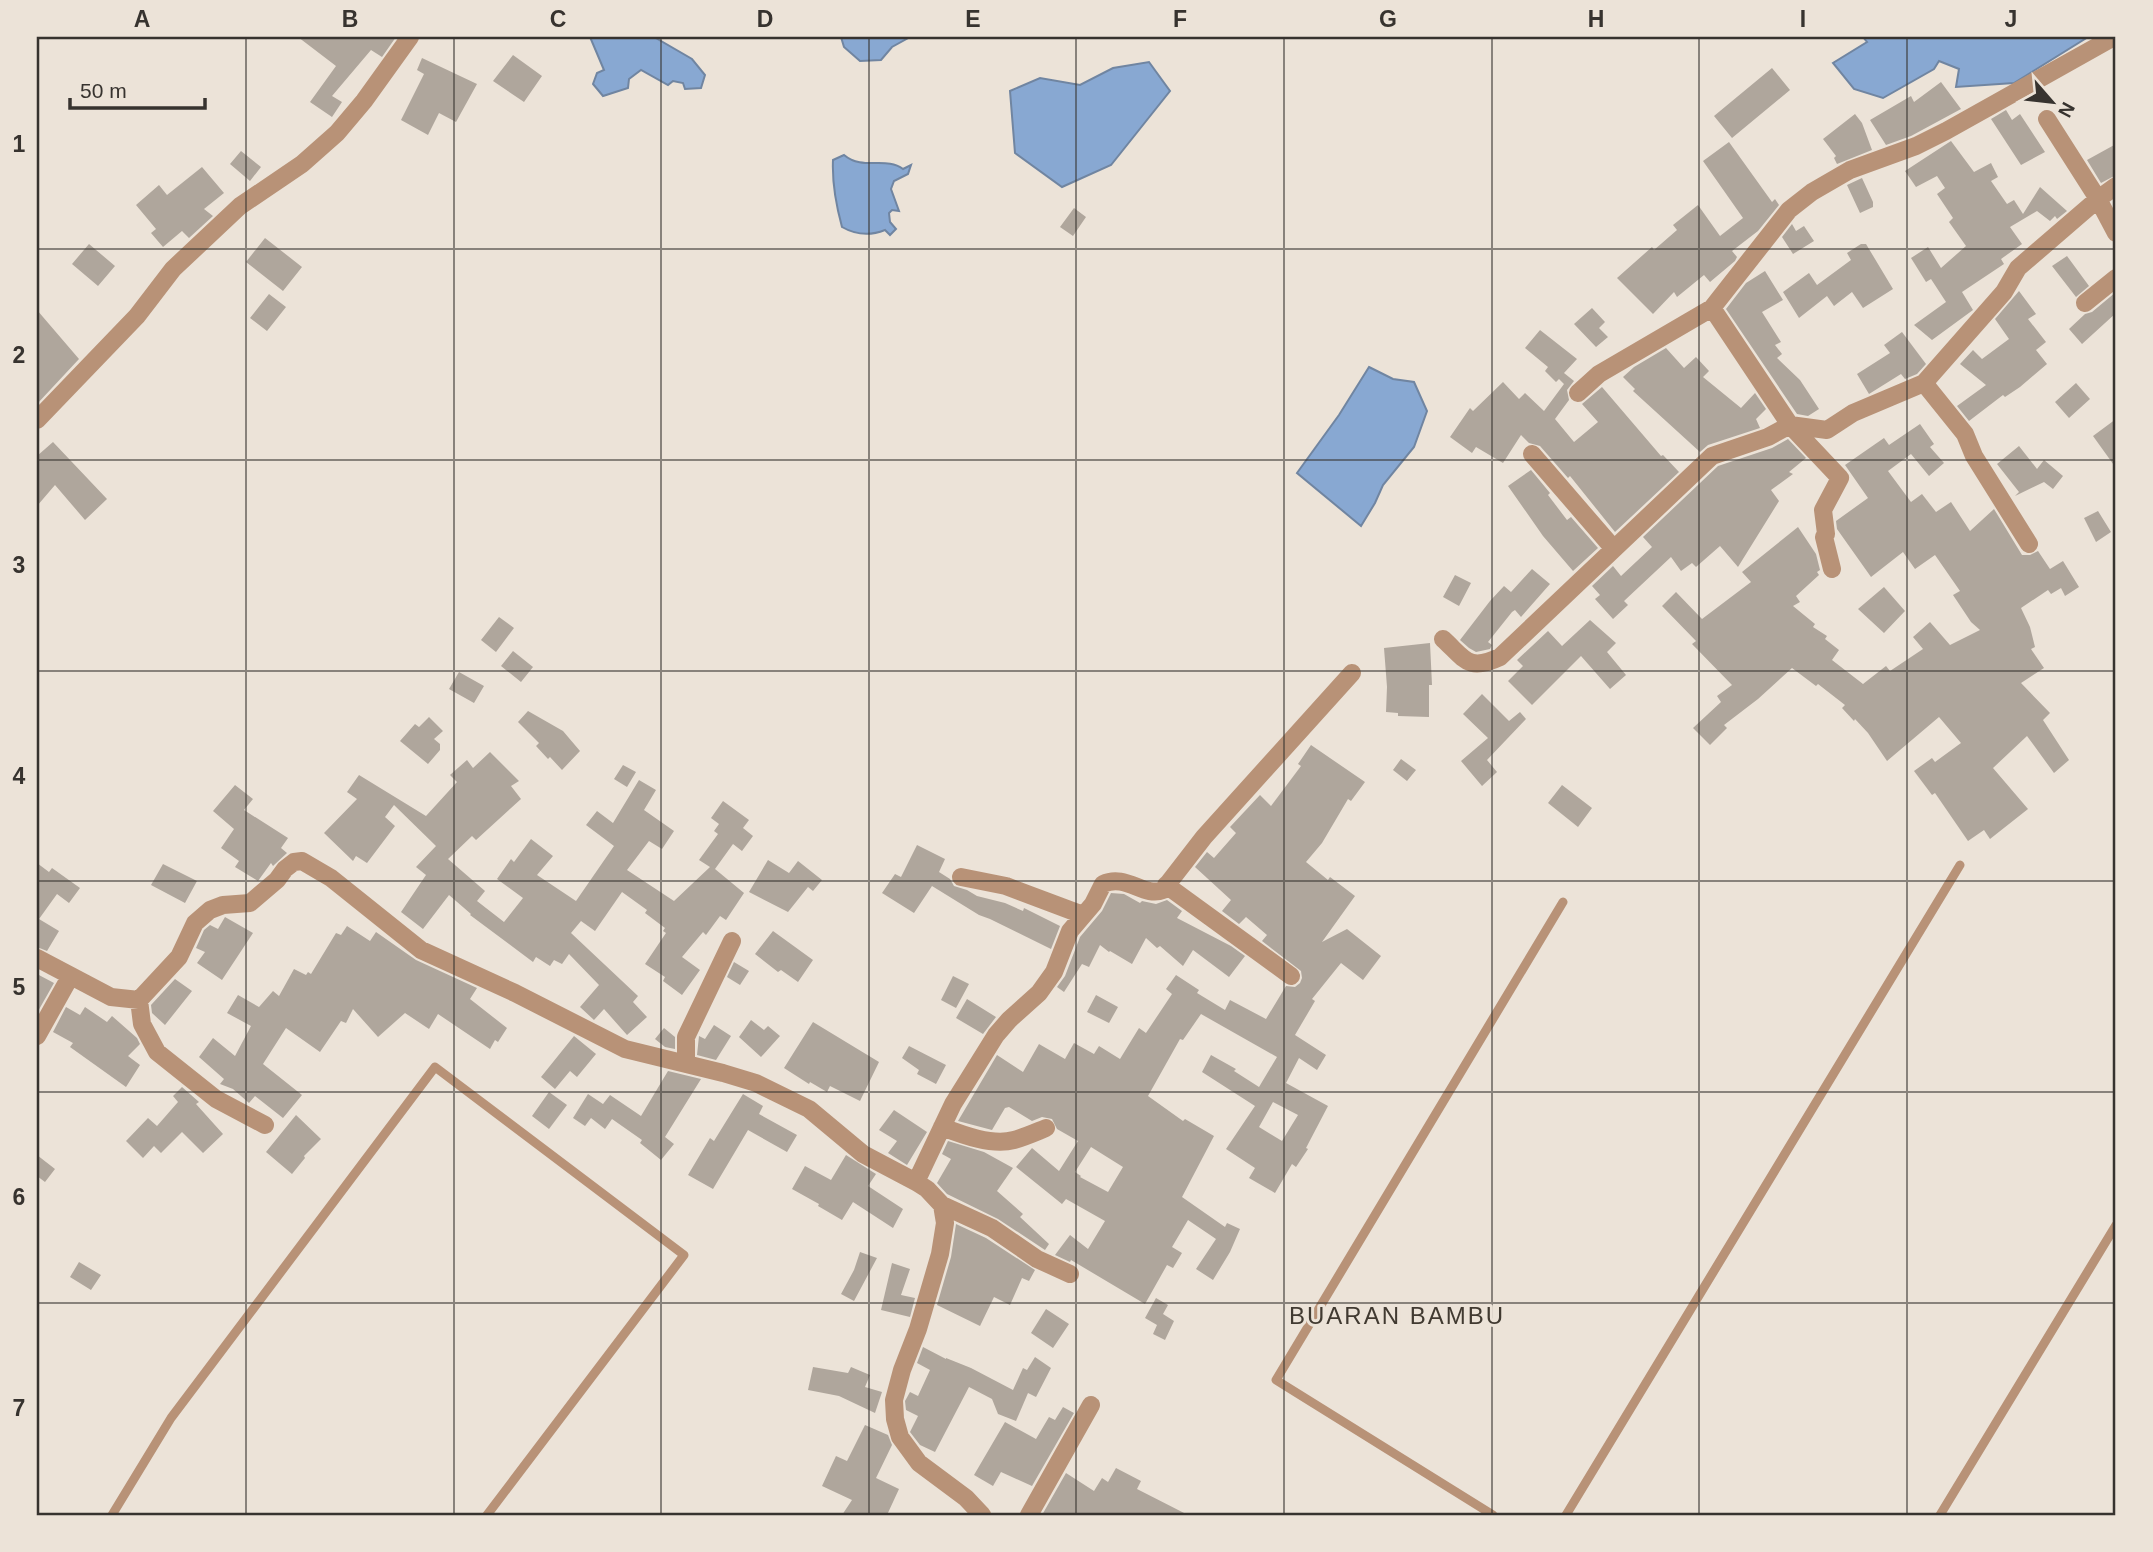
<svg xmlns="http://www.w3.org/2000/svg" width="2153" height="1552" font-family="Arial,sans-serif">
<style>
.water{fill:#88a8d2;stroke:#7085a1;stroke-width:2}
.building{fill:#afa69c;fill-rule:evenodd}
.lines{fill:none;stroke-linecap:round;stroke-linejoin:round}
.service{stroke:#b89277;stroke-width:9}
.minor{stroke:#b89277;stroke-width:18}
.grid{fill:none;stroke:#37332f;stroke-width:2;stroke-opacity:0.55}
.labels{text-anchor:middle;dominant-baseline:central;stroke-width:6;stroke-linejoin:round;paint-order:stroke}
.quarter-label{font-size:24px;letter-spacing:2px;fill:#413a31;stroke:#ece3d8}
.neatline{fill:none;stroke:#37332f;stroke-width:2.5}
.grid-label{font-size:23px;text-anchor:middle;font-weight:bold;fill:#37332f}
</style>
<rect width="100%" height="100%" fill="#ece3d8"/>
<path class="water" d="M590,37H654L692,59L705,75L701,88L685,89L683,83L673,81L668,85L641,70L629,79L628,88L603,96L593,84L597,73L604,70Z
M841,37H910L892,47L881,60L860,61L844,47Z
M1863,37H2088L2014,83L1956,87L1959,69L1939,61L1934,69L1883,98L1854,89L1833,63L1867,42Z
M1149,62L1170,91L1111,165L1062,187L1015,153L1010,91L1040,78L1080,85L1113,68Z
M844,155C863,171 886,156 903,169L911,165L908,174L894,181L891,189L899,211L892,210L889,213L890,222L896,229L890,235L885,230C870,236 856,235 842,227C836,205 832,182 833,160Z
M1369,367L1393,379L1414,382L1427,411L1414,447L1383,485L1375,503L1361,526L1297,473L1339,415Z"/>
<path class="building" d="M298,37H396L382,57L371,50L332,96L342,102L332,117L310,102L336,66Z
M513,55L542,76L524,102L493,81Z
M422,58L477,84L456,122L439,113L428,135L401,120L424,74L417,70Z
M1772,68L1790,90L1732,138L1714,116Z
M1941,82L1961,109L1911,136L1886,145L1870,120L1911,96L1914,102Z
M2006,110L2012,120L2020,114L2045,152L2021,165L1991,119Z
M1855,114L1862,123L1872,150L1837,164L1834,158L1836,156L1823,139Z
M1951,141L1974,172L1991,163L1998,177L1991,181L2007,204L2014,200L2023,214L2040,187L2067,211L2057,219L2055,216L2050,221L2037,211L2010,227L2022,244L2001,259L2004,264L1962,292L1973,310L1932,340L1914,325L1946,302L1931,279L1926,282L1911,258L1928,247L1941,268L1966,246L1949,222L1953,218L1937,194L1945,188L1937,176L1916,187L1905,171Z
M1729,142L1772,202L1775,199L1779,205L1758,231L1732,251L1737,257L1735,261L1710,282L1704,275L1677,297L1674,292L1653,314L1617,278L1652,247L1654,250L1677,230L1673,225L1698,205L1720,236L1743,218L1703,161Z
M2116,144V175L2101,183L2087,160Z
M241,151L261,167L250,181L230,164Z
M202,167L224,193L204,209L213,216L189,238L182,231L163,247L151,233L156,229L136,205L159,185L167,195Z
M1862,178L1873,202V207L1860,213L1847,185Z
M1074,208L1086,217L1073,236L1060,227Z
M1792,224L1796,231L1804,226L1814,241L1793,254L1782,237Z
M265,238L302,267L283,291L246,262Z
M89,244L115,266L98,286L72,264Z
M1861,244H1866L1893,289L1863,308L1852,292L1834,306L1827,296L1799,318L1783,292L1809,273L1817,285L1851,260L1847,253Z
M2067,256L2089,286L2076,297L2052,266Z
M1765,271L1783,300L1762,312L1781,342L1775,345L1782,354L1777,358L1800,380L1819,409L1808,416L1797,414L1726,309L1746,283Z
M2019,291L2036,314L2028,319L2046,342L2036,350L2047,364L2020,387L2005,397L2003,395L1969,421L1957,406L1986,385L1960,364L1973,350L1982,359L2009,339L1995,319Z
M2116,292V313L2082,344L2069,329L2085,314L2092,312Z
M269,294L286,307L267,331L250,318Z
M1592,308L1605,322L1599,328L1608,337L1596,347L1574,324Z
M37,310L79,359L37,404Z
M1540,330L1577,359L1564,373L1574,381L1567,390L1569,400L1555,419L1574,442L1598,422L1582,404L1602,387L1661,456L1663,455L1679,472L1615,532L1570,476L1568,478L1540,446L1529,443L1521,435L1503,463L1476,447L1472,453L1450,437L1470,408L1473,411L1503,382L1519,399L1525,393L1544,411L1564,384L1559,379L1556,382L1545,371L1548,367L1525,348Z
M1902,332L1926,364L1917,374L1905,379L1901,374L1869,394L1857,374L1890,353L1884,345Z
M1666,348L1684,368L1696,357L1709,371L1703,377L1741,408L1755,393L1766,409L1756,419L1760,428L1708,445L1700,452L1633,391L1635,389L1623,377L1634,367Z
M2076,383L2090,399L2069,418L2055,402Z
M2116,419V468L2093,436Z
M1920,424L1934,444L1930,447L1944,463L1929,476L1911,454L1888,471L1911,502L1922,494L1936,512L1951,502L1970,531L1994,509L2022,555H2030L2038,551L2050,569L2063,561L2079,587L2065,596L2061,588L2051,594L2048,590L2021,608L2030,627L2035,647L2031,649L2044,668L2021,683L2050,713L2043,720L2069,760L2054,773L2027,736L1993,768L2028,809L1990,839L1984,830L1968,841L1935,793L1932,795L1914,771L1932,758L1935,762L1961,743L1939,717L1887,761L1868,733L1855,719L1854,721L1842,708L1845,705L1818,684L1816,686L1792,668L1758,699L1724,725L1727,728L1710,745L1693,728L1721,702L1717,696L1732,685L1692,644L1696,641L1662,606L1676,592L1702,619L1751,582L1742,572L1798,527L1816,554L1820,570L1817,572L1819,575L1796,596L1800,602L1793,606L1815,624L1813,627L1827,636L1825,639L1839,650L1832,660L1863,684L1886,666L1890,671L1923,649L1913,637L1930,622L1950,645L1980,630L1971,622L1953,595L1960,591L1935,555L1915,569L1903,552L1871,577L1837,529L1836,521L1868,498L1845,465L1884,438L1889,445Z
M1788,439L1806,458L1789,472L1793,474L1771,490L1779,501L1738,567L1720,546L1696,567L1692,563L1681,571L1671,557L1624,601L1628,605L1613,619L1595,599L1600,595L1592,586L1613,566L1621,576L1652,547L1643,537L1718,466L1772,448Z
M53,442L107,499L85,520L55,485L37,506V456Z
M2019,446L2037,469L2044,460L2063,476L2053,489L2044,482L2015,496L2019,492L1997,464Z
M1531,470L1550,493L1548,495L1567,520L1571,517L1598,548L1573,571L1543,536L1508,486Z
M2098,511L2111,532L2096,542L2084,518Z
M1532,569L1550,584L1521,617L1515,610L1512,612L1488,642L1492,645L1490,649L1476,652L1469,648L1460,640L1490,601L1504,586L1511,592Z
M1455,575L1471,583L1459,606L1443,597Z
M1884,587L1905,611L1884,633L1858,609Z
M499,617L514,628L496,652L481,640Z
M1590,620L1616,643L1607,652L1626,675L1610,689L1581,656L1532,705L1508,681L1523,666L1517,660L1548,631L1562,646Z
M1430,643L1432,685H1429V717L1398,716V713L1386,712L1387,687L1384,648Z
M513,651L533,667L521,682L501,666Z
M459,672L484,686L474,703L449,689Z
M1482,694L1509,721L1520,712L1526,719L1487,760L1497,772L1482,786L1461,761L1488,738L1463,714Z
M528,711L563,731L580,751L562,770L550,757L548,759L536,746L539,743L518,722Z
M429,717L443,731L434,739L440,744V750L428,764L400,741L415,724L419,727Z
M1311,745L1365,782L1351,801L1348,799L1322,843L1306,862L1328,880L1330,877L1355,896L1322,942L1347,929L1381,956L1363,980L1341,963L1312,999L1315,1001L1295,1035L1326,1055L1317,1070L1299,1058L1286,1083L1328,1106L1306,1148L1308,1149L1296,1167L1292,1164L1275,1193L1249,1178L1255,1168L1226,1149L1255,1106L1202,1072L1211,1055L1236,1069L1234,1071L1259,1087L1277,1057L1201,1014L1183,1040L1180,1039L1148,1096L1183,1121L1185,1119L1214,1136L1182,1197L1225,1227L1227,1223L1240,1229L1230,1252L1213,1280L1196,1269L1216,1239L1188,1220L1172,1247L1182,1253L1173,1268L1167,1265L1145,1304L1071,1260L1070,1262L1055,1255L1070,1235L1088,1249L1105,1221L1066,1199L1062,1204L1016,1167L1032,1148L1059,1171L1078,1141L1057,1129L1052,1119L1042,1117L1032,1121L1009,1107L1005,1108L992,1130L958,1121L997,1055L1023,1072L1039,1044L1065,1059L1074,1043L1094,1054L1099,1046L1120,1059L1139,1028L1146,1033L1172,994L1166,989L1176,975L1199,990L1197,993L1225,1010L1230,1000L1266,1019L1286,986L1295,987L1300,983L1302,978L1301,971L1262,941L1267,935L1246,917L1239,924L1222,911L1231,900L1195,867L1207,852L1214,858L1236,833L1230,827L1260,795L1271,806L1301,766L1298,764ZM1273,1102L1298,1115L1282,1141L1259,1127ZM1091,1147L1123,1167L1108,1192L1080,1177L1081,1176L1075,1172Z
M490,752L519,781L511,786L521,799L476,840L472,836L448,859L485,891L477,901L504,922L523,898L497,879L511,859L514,862L531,839L553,856L537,875L576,901L614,846L586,825L597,811L613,823L639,780L656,790L644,810L674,831L662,849L649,841L627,870L674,901L710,867L699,860L718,834L714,831L719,824L711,818L723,801L749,820L743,828L753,836L742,851L733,844L715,869L744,893L726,920L720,916L706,935L703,932L682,957L700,970L682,995L663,981L665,977L645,964L666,933L663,931L665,928L645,913L647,910L622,892L595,931L581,921L571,933L638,996L633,1002L647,1017L627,1035L604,1009L594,1020L580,1007L599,985L569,954L562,964L554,960L550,966L536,957L533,962L470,915L471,914L449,895L423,929L401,912L426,875L416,867L436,846L394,805L385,817L395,826L367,863L356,856L353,861L324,833L357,799L347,792L359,775L426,816L457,782L450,775L467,760L473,768Z
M1401,759L1416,770L1407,781L1393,770Z
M623,765L636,772L627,787L614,779Z
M235,785L253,799L244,810L288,838L281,848L287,853L273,866L271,863L258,881L235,867L239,861L221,848L234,829L213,811Z
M1562,785L1592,808L1578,827L1548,803Z
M917,845L945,859L939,872L950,879L954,886L967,890L977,896L1005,903L1023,911L1024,908L1060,926L1051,949L990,919L979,915L932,886L914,913L882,893L895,874L901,877Z
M768,860L789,873L798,861L822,880L813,891L808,887L788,912L749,892Z
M37,863L49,872L52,868L80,888L69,903L57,894L39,919L59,931L47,951L37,947Z
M163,864L197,881L185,903L151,885Z
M1111,893L1124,894L1140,903L1142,901L1156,904L1167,900L1182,911L1177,918L1231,946L1245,956L1229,977L1193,950L1183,966L1160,946L1157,948L1146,938L1132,964L1110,951L1109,952L1100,945L1089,967L1082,964L1064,992L1057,987L1065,976L1080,937L1102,911Z
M225,917L253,933L222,980L197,963L205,952L196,948L204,930L210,925L218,929Z
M347,926L370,941L376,932L416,960L477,988L470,999L507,1028L498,1042L495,1040L490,1049L438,1014L429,1029L405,1013L378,1037L353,1009L346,1023L341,1021L320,1052L286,1028L263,1064L302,1095L283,1118L255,1096L249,1103L233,1089L220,1084L224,1079L199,1057L213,1038L235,1056L251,1026L227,1013L238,995L259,1007L273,991L279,996L294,969L306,975L308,972L311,974L336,933L341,935Z
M773,931L813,960L798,982L781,970L778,972L755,954Z
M734,962L749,971L740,985L727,977Z
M37,974L54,983L37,1013Z
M953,976L969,984L956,1008L941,1000Z
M175,979L192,991L165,1025L152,1013L151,1005Z
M1096,995L1118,1007L1109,1023L1087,1012Z
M967,999L996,1017L983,1034L956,1018Z
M66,1007L80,1015L85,1007L107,1022L112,1016L137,1038L140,1044L128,1056L140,1065L126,1087L70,1047L73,1043L53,1032Z
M751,1020L764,1030L768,1026L780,1036L761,1057L739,1037Z
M813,1022L879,1062L860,1101L830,1086L827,1092L810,1082L809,1084L784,1068Z
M714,1025L731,1036L716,1060L697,1055L699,1036L705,1039Z
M664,1028L675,1037V1049L665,1047L655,1039Z
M574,1036L596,1054L577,1077L570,1071L555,1089L541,1077Z
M909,1046L946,1065L936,1084L917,1074L919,1070L902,1058Z
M668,1071L701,1079L665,1137L674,1144L661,1160L640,1143L642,1140L612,1119L605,1129L591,1118L585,1126L573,1118L588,1094L603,1104L610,1095L641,1116Z
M182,1087L199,1102L196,1104L223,1134L203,1153L182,1132L161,1153L154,1146L143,1158L126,1141L148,1118L157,1126L178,1102L173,1096Z
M549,1092L567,1105L549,1129L532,1116Z
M743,1094L763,1106L759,1114L797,1135L787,1152L748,1130L713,1189L688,1175L710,1138L714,1141Z
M894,1110L927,1132L907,1165L888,1153L897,1141L879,1130Z
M296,1115L321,1139L304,1156L305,1158L292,1174L266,1152Z
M948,1141L984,1152L1013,1168L997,1191L1023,1214L1020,1217L1049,1244L1045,1250L998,1219L947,1194L937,1183L951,1159L942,1154Z
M37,1155L55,1169L45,1182L37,1176Z
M846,1155L876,1174L868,1186L903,1209L893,1228L853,1202L842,1220L818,1206L819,1204L792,1189L805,1166L831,1180Z
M956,1224L986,1238L1035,1270L1029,1281L1022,1278L1010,1305L994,1297L980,1326L937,1305L951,1257Z
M860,1252L877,1258L854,1301L841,1294L854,1270Z
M79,1262L101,1275L91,1290L70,1277Z
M892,1263L910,1269L901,1295L915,1298L910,1317L881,1310Z
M1156,1298L1168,1305L1163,1314L1174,1321L1165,1340L1153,1334L1157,1325L1145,1318Z
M1046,1309L1069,1324L1053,1348L1031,1333Z
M923,1347L946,1359V1358L971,1368L1013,1390L1023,1368L1027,1370L1035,1357L1051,1368L1036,1397L1028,1393L1016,1421L998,1414L992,1399L969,1387L935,1452L920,1445L910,1432L918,1416L906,1410L905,1401L910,1392L918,1396L930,1370L917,1363Z
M813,1367L848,1373L851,1367L870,1375L865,1387L882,1392L875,1413L839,1396L808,1390Z
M1063,1407L1074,1413L1032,1486L1001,1472L993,1486L974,1475L1005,1422L1036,1439L1049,1417L1055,1420Z
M865,1425L888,1435L892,1445L876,1478L899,1489L887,1515H842L852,1500L822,1486L836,1456L847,1461Z
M1116,1468L1141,1481L1137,1489L1188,1515H1042L1066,1473L1094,1491L1102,1478L1108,1482Z"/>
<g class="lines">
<path class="service" d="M112,1515L171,1418L435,1067L684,1255L487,1515
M1493,1515L1276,1380L1563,902
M1566,1515L1960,865
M1940,1515L2116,1225"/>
<path class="minor" d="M2116,186L2098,199L2116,233
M2085,303L2116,278
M1924,383L2004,292L2018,268L2098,199L2047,119
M1578,393L1599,374L1712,308L1789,210L1812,192L1850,170L1916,146L1946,131L2114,37
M37,420L137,316L173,269L240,206L302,164L337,133L364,101L410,37
M1790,425L1827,430L1853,413L1924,383L1965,434L1974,456L2029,544
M1790,425L1840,478L1823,510L1826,534L1824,537L1832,569
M1532,454L1614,549
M1443,639C1465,659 1468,672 1500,657L1712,456L1768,437L1790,425L1712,308
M961,877L1006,886L1083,915
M1166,885L1291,976
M37,958L111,997L139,1000L179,957L195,923L210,910L223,905L250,903L277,880L285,869L294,862L302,861L331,878L421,950L515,993L625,1049L723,1073L756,1083L809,1109L863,1154L916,1182L927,1189L942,1205L945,1223L940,1254L918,1329L902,1370L894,1400L895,1419L900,1437L919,1463L966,1498L982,1515
M139,1000L142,1024L157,1052L216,1099L265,1125
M37,1036L70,977
M686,1064V1037L732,941
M942,1127C963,1135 992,1146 1014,1140C1025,1137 1036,1132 1046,1128
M916,1182L953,1104L996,1035L1009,1020L1039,993L1054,972L1070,931L1093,904L1103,884C1126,873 1144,898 1163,890L1204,837L1352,673
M942,1205L992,1228L1037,1259L1070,1274
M1029,1515L1091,1405"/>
</g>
<path class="grid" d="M246,37V1515M454,37V1515M661,37V1515M869,37V1515M1076,37V1515M1284,37V1515M1492,37V1515M1699,37V1515M1907,37V1515M37,249H2116M37,460H2116M37,671H2116M37,881H2116M37,1092H2116M37,1303H2116"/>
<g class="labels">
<g class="quarter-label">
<text x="1397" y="1315">BUARAN BAMBU</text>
</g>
</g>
<rect width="2153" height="1552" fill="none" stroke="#ece3d8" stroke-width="77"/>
<g transform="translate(2052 102) rotate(118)" stroke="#ece3d8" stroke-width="5" paint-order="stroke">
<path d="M0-5L12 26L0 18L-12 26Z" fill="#37332f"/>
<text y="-10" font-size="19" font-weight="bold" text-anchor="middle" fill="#37332f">N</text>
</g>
<path d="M70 98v10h135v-10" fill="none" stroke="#37332f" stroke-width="3.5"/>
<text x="80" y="98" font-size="21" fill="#37332f" stroke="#ece3d8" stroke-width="5" paint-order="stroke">50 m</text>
<rect x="38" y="38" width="2076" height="1476" class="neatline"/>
<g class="grid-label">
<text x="142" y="27">A</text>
<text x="350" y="27">B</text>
<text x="558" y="27">C</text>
<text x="765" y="27">D</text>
<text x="973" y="27">E</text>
<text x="1180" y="27">F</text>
<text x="1388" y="27">G</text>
<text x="1596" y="27">H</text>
<text x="1803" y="27">I</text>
<text x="2011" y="27">J</text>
<text x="19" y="152">1</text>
<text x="19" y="363">2</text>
<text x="19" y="573">3</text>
<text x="19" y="784">4</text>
<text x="19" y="995">5</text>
<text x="19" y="1205">6</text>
<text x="19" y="1416">7</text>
</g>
</svg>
